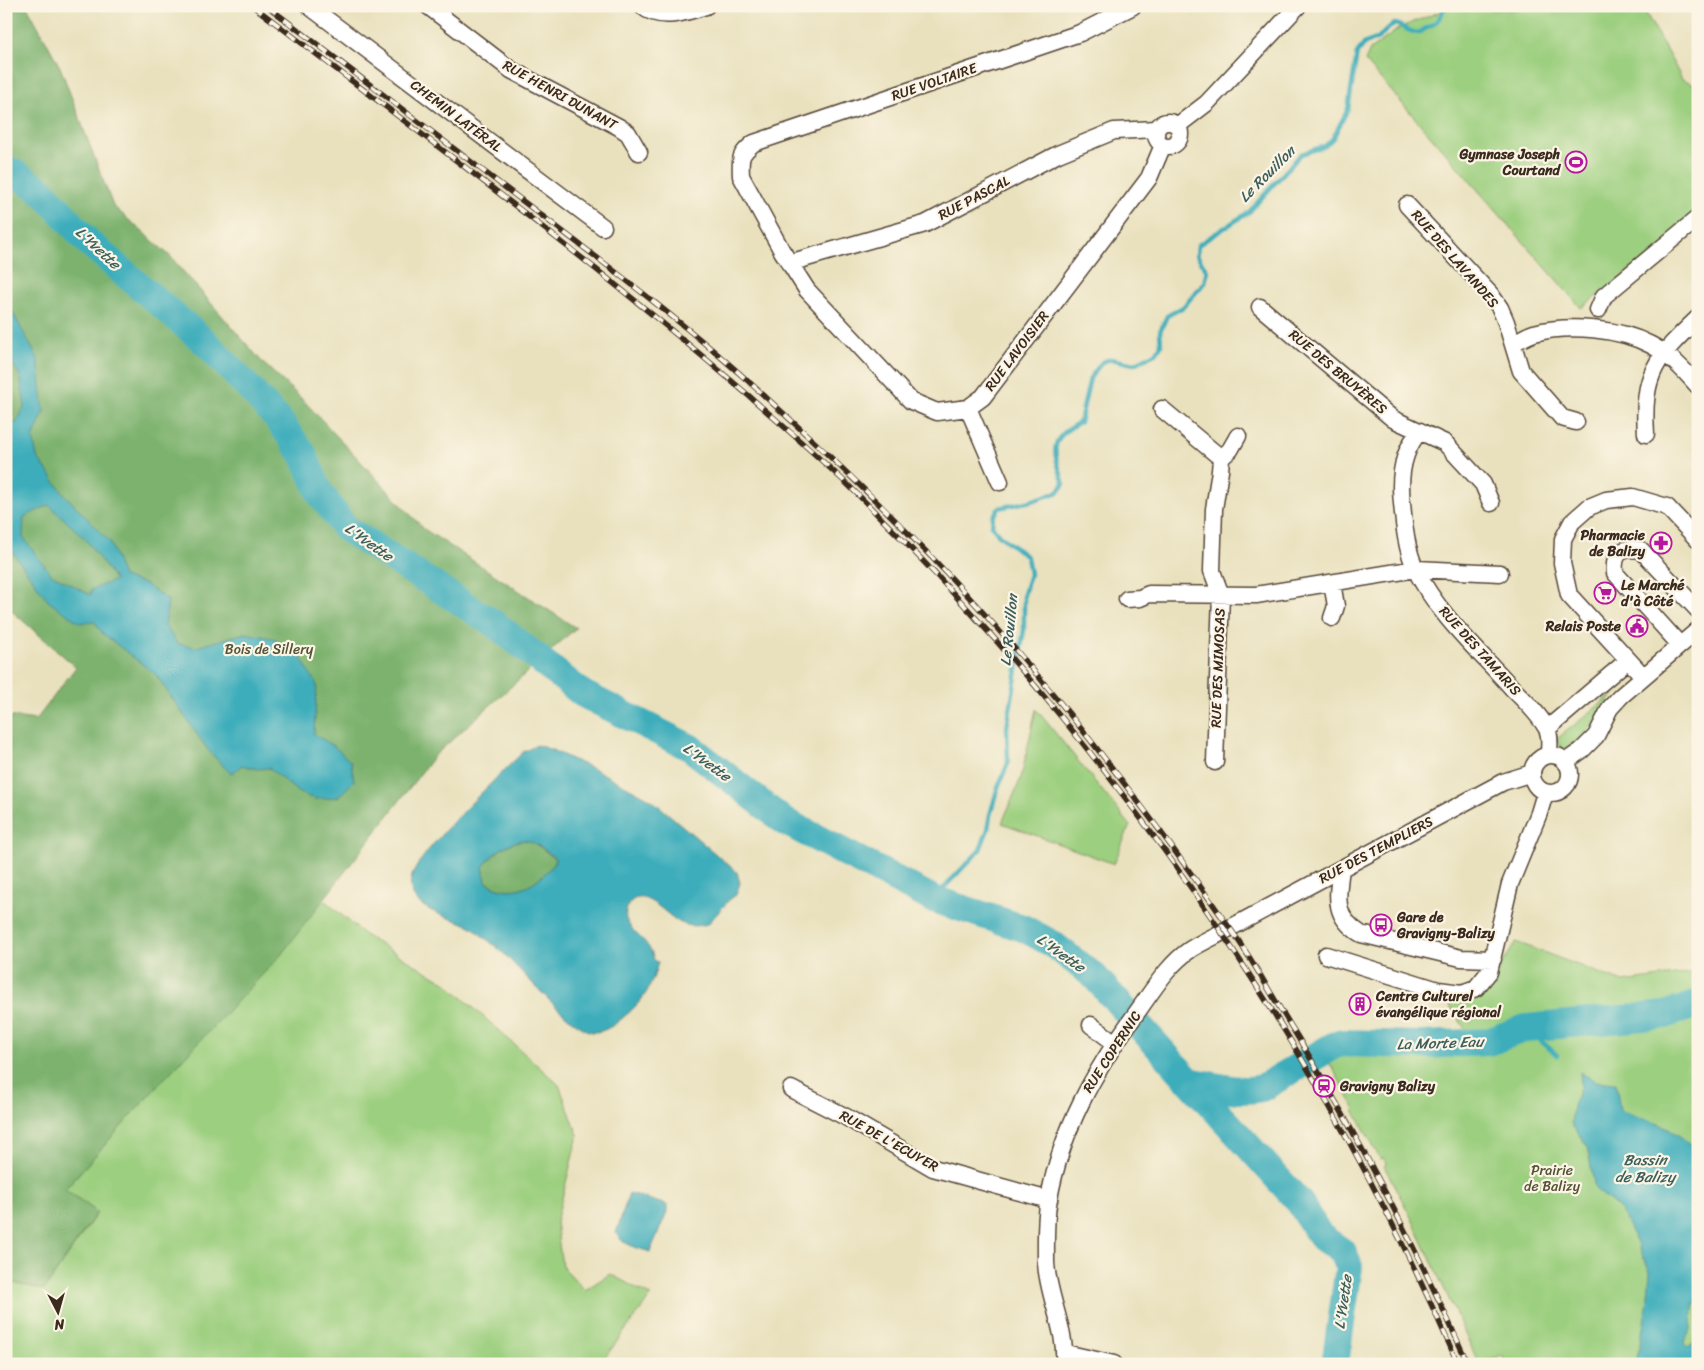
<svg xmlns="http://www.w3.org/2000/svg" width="1704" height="1370" font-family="Sriracha,sans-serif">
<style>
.green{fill:#9ccf7f;stroke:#6c7c4e}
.forest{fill:#7db26e;stroke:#5c6e46}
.water{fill:#3eadbb;stroke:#3c6c6c;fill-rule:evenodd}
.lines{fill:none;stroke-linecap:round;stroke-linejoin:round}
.stream{stroke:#3eadbb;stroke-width:4.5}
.river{stroke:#3eadbb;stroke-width:28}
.minor-casing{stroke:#554536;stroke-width:19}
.minor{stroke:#fff;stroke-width:16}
.rail-casing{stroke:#3b2a1e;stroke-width:5.5}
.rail{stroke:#fcf5e5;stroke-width:4;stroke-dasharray:11;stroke-linecap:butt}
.labels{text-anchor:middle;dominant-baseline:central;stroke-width:4.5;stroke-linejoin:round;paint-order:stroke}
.street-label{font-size:14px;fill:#3b2a1e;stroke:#fcf5e5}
.poi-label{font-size:14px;font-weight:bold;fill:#3b2a1e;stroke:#fcf5e5;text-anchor:start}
.park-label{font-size:14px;fill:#535336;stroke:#fcf5e5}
.water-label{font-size:15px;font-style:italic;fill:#3c5e5d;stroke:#fcf5e5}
</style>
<rect width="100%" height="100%" fill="#fcf5e5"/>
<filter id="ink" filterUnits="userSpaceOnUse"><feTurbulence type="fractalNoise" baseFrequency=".02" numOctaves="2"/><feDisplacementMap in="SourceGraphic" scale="10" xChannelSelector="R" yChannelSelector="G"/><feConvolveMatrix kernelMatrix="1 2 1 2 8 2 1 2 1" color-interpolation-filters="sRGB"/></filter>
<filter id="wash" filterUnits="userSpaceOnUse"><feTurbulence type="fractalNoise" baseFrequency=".0096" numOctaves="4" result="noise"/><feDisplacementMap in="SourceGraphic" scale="20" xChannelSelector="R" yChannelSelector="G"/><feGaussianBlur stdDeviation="1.12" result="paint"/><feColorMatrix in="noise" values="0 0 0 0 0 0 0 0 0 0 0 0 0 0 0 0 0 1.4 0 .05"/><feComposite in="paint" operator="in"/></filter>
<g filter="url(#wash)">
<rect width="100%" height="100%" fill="#e9e1be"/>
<path class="green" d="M1522,6H1642L1682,79L1698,86V218L1674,238L1581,308L1365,61L1370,50L1401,27L1452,7L1514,10Z
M1614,693C1602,711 1584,742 1564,749L1560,746L1556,739L1558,738Z
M1036,709L1130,825L1114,864L1002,823L1021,778Z
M323,899L366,936L445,982L559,1085L578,1135L556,1222L562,1266L585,1290L610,1274L651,1296L600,1364H6V1281L44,1290L97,1213L65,1189Z
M1516,942L1623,982L1698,972V1364H1506L1503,1357L1500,1356L1479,1364L1412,1219L1384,1166L1386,1164L1384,1158L1380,1159L1354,1110L1355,1109L1332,1067L1325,1058L1341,1050L1440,1053L1480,1051L1449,1005L1492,980Z"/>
<path class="forest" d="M6,6H27L60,67L113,206L170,256L263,363L302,399L424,529L576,628L434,756L280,956L163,1080L65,1189L97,1212L44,1290L6,1281V716L36,720L76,667L6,606Z
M525,840L534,842L555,859V863C536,884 515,900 486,882L483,867C494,853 507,842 525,840Z"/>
<path class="water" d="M6,300L38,359L44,412L33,438L37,457L65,495L110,542L123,577L145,584L168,600L165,626L178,644L196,647L245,633L273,638L299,655L317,685L314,734L335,747L351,762L354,781L338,797L315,799L299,793L269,768L257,769L242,765L231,774L208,750L156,675L102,633L94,621L80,623L49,602L6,543V421L16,423L25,406L20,376L6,354ZM49,505L86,540L115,580L91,590V595L51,574L23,537L24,517Z
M537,745L552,750L598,771L652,800L737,872L740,883L736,895L729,900L708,924C699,926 690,927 681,923C667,917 640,881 627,907C626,911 625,915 626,919C630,930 644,939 650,949C652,952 653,957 654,960L658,962C652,986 645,999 626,1015C617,1023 605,1033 592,1032C573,1030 517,966 500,950C494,945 488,940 482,936C479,933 475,928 470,926C450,916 405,910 411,879C416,853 500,775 523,752ZM525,840C537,843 545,850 555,858V863C536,884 514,900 486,882L483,867C493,853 507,842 525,840Z
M1580,1072L1595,1081L1616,1083L1620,1110L1667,1127L1698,1149V1301H1696L1693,1314L1692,1328L1684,1343L1688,1347L1698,1339V1364H1638L1637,1358L1647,1307L1650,1271L1620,1209L1595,1189L1587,1146L1571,1124L1573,1106L1581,1086Z
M629,1193L667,1205V1212L650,1252C639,1248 621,1245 616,1233Z"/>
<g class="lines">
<path class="stream" d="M933,899L980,850L988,829L990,815L997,790L1008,763L1007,727L1024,630V594L1030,574L1027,557L999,535L992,526L993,517L999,508L1031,501L1058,492L1064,484C1054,452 1046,440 1080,422L1090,378L1102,362L1111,359L1134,364L1156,353L1161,345L1160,331L1167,316L1183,307L1205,282L1207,271L1197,255L1198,245L1249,212L1301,154L1325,146L1333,138L1348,109L1357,53L1365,43L1379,38L1387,29L1395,24C1403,26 1409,32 1418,33C1431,25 1441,23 1444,6
M1526,1028L1557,1055"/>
<path class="river" d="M6,169L13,172L42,191L88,242L206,343L277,418L303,454L320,493L345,528L496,625L583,694L691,748L784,821L933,899L1023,928L1051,943L1094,976L1300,1203L1320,1236L1343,1252L1349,1267L1335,1364
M1189,1081C1213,1085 1238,1094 1262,1088L1333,1046L1342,1043L1421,1045L1488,1042L1526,1028L1665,1015L1698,1004"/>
</g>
</g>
<g filter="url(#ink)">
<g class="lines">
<g class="minor-casing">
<path id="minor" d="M309,6L603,227
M428,6L511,70L619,127L628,133L639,152
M642,6C660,21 685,13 706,6
M1133,6L1080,33L754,143C740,154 740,157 741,176L782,251L807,290L911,401L937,412L968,408L983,397L1149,178L1163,145
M1156 134a12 12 0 1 1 24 0a12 12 0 1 1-24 0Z
M1177,126L1207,103L1298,6
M1407,205L1491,295L1500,308L1506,322L1521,371L1562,418L1576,422
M789,263L925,224L1058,154L1114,131L1157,129
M1260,307L1393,419L1445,443L1483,484L1491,503
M1598,310L1604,296L1698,218
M1513,343C1520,340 1527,335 1534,333C1569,324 1619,328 1651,345C1670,355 1684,370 1698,386
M968,408L1000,482
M1162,409L1221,458L1220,471L1214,509L1212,571L1221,595L1215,762
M1420,431C1403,450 1399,477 1402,503C1404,525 1406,549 1416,570C1438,615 1479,651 1512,688C1524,700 1539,714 1547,729C1551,737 1549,746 1549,755
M1646,434C1642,373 1656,358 1698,318
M1221,458L1230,450L1238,436
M1332,583L1336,606L1332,618
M1127,599L1140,598L1149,594L1256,595L1416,569L1500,573
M1680,645L1615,573C1613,553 1621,547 1641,550L1698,610
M1643,676L1569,595L1562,563L1563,539L1572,522L1589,507L1606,500L1633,497L1667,507L1698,540
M1547,729L1628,660
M1532 774a19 19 0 1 1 38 0a19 19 0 1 1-38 0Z
M1565,762L1582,750L1596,736L1610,708L1621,696L1698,630
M1341,869C1337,897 1333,917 1361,934L1461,958L1493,959
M1326,955L1438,990L1462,993L1476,988L1489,972L1510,884L1539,813L1545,793
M1091,1025L1115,1043
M791,1089L846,1117L933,1168L1049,1200
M1065,1353L1114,1364
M1064,1364C1067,1331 1048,1297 1046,1263C1046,1242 1045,1219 1049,1199C1061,1130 1095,1070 1135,1015C1152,992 1167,965 1191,949C1199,944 1207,940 1215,936L1503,782L1532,773"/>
</g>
<use href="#minor" class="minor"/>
<g class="rail-casing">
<path id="rail" d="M253,6C454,159 659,309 844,481C864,500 883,521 903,540C959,598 1012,657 1063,719C1224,916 1357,1131 1458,1364
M267,6C353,72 439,137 524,202C600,260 677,317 748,381C839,463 929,549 1009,642C1088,733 1160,828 1229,927C1249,954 1265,984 1283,1013C1353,1126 1414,1242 1468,1364"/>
</g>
<use href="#rail" class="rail"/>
</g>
</g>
<defs>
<g id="stadium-ring" transform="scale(1.125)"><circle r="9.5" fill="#fcf5e5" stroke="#b5179e" stroke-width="1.5"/><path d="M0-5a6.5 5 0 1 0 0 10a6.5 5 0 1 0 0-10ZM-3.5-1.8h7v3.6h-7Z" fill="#b5179e"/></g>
<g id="pharmacy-ring" transform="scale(1.125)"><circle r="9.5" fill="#fcf5e5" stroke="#b5179e" stroke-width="1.5"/><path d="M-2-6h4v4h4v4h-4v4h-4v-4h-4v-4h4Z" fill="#b5179e"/></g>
<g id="supermarket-ring" transform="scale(1.125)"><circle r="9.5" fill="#fcf5e5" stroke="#b5179e" stroke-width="1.5"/><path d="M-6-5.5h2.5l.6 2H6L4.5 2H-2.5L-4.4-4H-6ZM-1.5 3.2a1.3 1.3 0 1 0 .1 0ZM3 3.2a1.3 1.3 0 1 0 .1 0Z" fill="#b5179e"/></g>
<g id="civic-ring" transform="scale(1.125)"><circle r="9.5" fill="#fcf5e5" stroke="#b5179e" stroke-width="1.5"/><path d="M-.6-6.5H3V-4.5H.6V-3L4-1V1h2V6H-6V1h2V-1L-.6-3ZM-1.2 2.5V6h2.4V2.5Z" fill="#b5179e"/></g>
<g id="bus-ring" transform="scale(1.125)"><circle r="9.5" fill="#fcf5e5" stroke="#b5179e" stroke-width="1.5"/><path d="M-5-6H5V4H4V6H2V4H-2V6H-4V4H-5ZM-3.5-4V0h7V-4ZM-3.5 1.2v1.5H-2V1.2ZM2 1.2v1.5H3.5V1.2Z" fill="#b5179e"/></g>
<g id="building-ring" transform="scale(1.125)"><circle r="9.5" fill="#fcf5e5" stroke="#b5179e" stroke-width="1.5"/><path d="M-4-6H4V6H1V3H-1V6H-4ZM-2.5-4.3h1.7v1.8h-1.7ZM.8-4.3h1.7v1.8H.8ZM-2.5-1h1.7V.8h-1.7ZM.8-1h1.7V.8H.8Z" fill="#b5179e"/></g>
<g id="station-ring" transform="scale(1.125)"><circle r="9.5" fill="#fcf5e5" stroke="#b5179e" stroke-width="1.5"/><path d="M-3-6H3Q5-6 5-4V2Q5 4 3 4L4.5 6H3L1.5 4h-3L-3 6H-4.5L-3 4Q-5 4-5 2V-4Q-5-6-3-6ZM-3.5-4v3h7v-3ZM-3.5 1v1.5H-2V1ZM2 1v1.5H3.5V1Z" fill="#b5179e"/></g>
</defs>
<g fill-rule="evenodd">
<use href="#stadium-ring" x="1576" y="162"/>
<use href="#pharmacy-ring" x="1661" y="543"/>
<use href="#supermarket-ring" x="1605" y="593"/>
<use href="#civic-ring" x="1637" y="626"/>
<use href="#bus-ring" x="1381" y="925"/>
<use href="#building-ring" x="1360" y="1004"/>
<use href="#station-ring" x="1324" y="1086"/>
</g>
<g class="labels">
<g class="street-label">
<text transform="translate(934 82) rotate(-19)">RUE VOLTAIRE</text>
<text transform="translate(560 95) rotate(29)">RUE HENRI DUNANT</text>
<text transform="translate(456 116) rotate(37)">CHEMIN LATÉRAL</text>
<text transform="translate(974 198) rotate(-28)">RUE PASCAL</text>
<text transform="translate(1455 259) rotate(49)">RUE DES LAVANDES</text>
<text transform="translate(1017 351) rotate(-53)">RUE LAVOISIER</text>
<text transform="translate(1338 372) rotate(40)">RUE DES BRUYÈRES</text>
<text transform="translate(1480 651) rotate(48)">RUE DES TAMARIS</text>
<text transform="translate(1218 668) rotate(-88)">RUE DES MIMOSAS</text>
<text transform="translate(1376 850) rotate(-28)">RUE DES TEMPLIERS</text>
<text transform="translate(1112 1052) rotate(-57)">RUE COPERNIC</text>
<text transform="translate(889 1141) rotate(29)">RUE DE L'ECUYER</text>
</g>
<g class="poi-label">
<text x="1560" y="154" text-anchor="end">Gymnase Joseph<tspan x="1560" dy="16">Courtand</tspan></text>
<text x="1645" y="535" text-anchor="end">Pharmacie<tspan x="1645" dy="16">de Balizy</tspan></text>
<text x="1621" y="585">Le Marché<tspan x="1621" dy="16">d'à Côté</tspan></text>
<text x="1621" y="626" text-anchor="end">Relais Poste</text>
<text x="1397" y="917">Gare de<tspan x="1397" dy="16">Gravigny-Balizy</tspan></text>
<text x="1376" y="996">Centre Culturel<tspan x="1376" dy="16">évangélique régional</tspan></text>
<text x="1340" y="1086">Gravigny Balizy</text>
</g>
<g class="park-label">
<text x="269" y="649">Bois de Sillery</text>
<text x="1552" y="1170">Prairie<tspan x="1552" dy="16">de Balizy</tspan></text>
</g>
<g class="water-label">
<text transform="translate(1267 174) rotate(-45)">Le Rouillon</text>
<text transform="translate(98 248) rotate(43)">L'Yvette</text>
<text transform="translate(369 542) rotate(35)">L'Yvette</text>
<text transform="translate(1009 630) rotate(-84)">Le Rouillon</text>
<text transform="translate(707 762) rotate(36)">L'Yvette</text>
<text transform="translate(1061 953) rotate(35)">L'Yvette</text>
<text transform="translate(1440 1043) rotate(-2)">La Morte Eau</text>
<text x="1645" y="1160">Bassin<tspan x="1645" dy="17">de Balizy</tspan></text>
<text transform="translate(1343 1302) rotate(-82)">L'Yvette</text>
</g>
</g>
<rect width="1704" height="1370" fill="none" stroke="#fcf5e5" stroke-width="25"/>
<g transform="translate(58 1312) rotate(174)" stroke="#fcf5e5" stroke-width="4" paint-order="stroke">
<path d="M0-4L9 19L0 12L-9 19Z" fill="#3b2a1e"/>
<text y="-8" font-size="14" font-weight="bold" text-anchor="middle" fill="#3b2a1e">N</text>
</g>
</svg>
